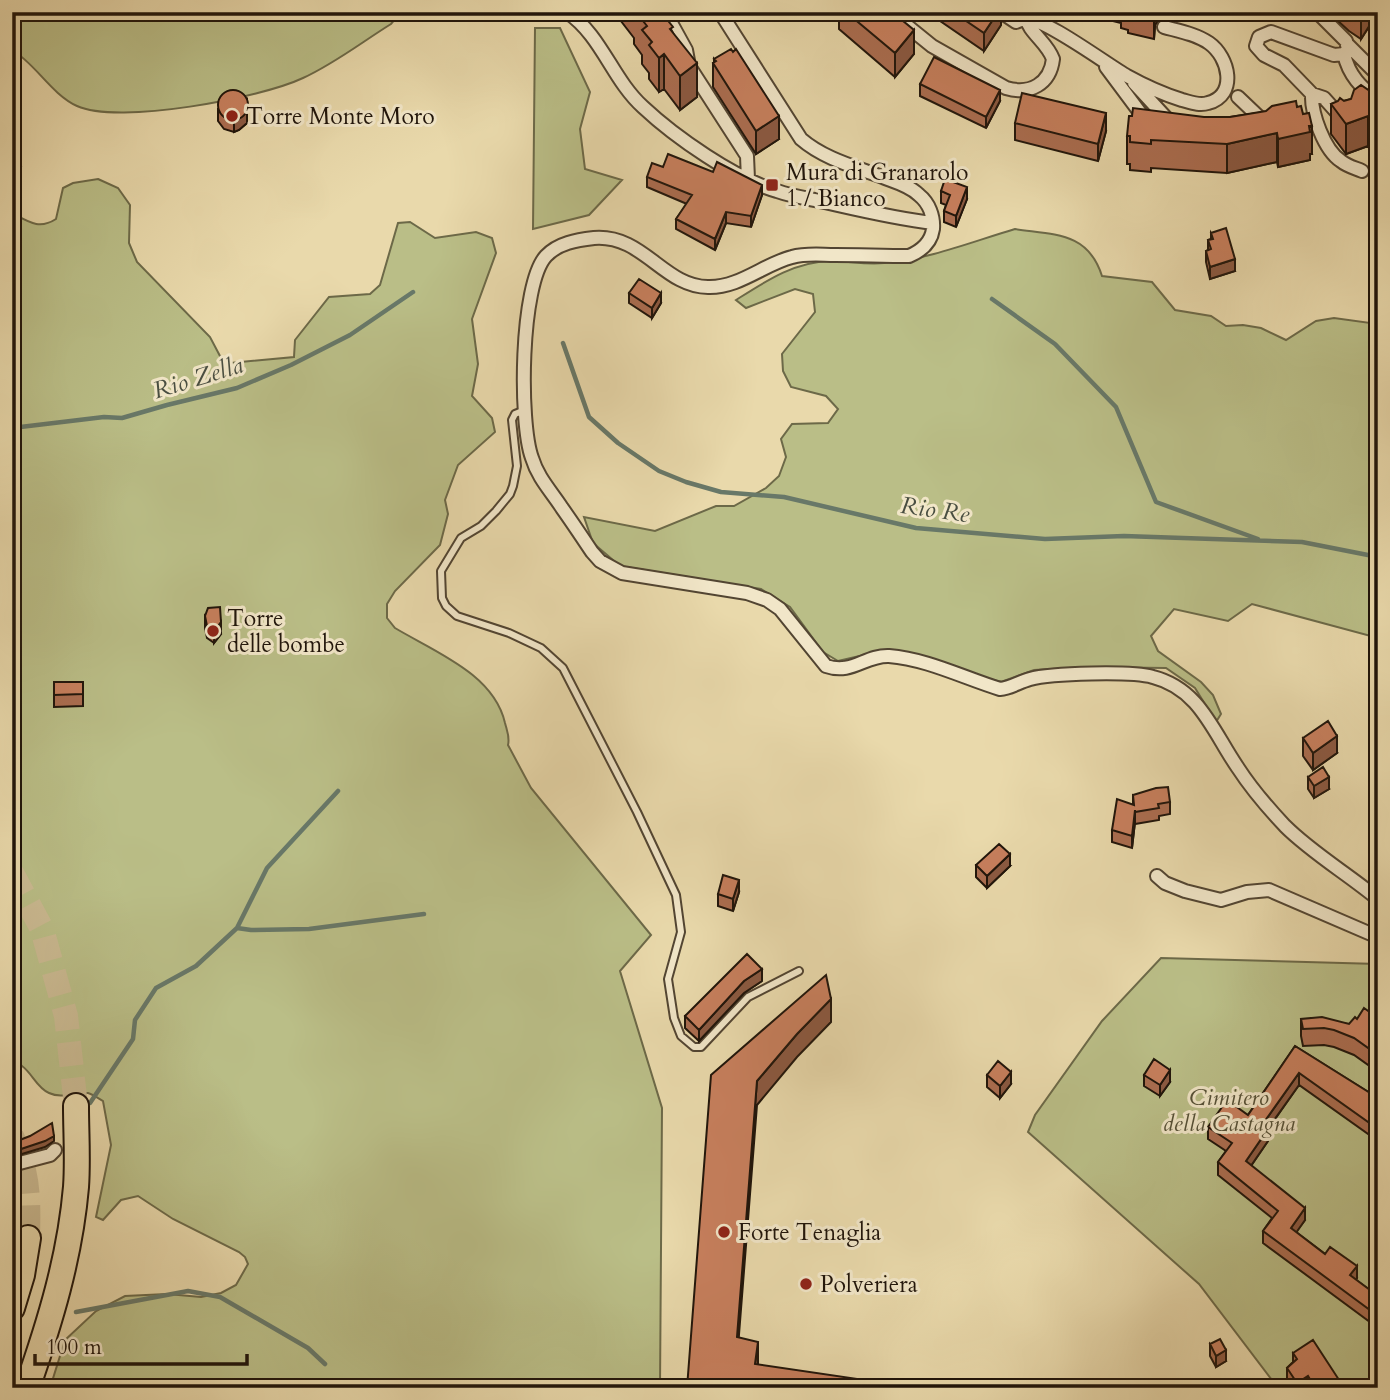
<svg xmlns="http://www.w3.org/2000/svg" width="1390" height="1400" font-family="Cardo,serif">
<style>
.green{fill:#babe87;stroke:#6c6948;stroke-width:2}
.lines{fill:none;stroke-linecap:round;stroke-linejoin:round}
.stream{stroke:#687868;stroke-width:4.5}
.motorway-tunnel{stroke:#cbbb93;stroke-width:24;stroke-dasharray:24 12;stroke-linecap:butt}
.service-casing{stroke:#524532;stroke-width:10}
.minor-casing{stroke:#524532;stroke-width:16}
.motorway-casing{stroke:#1f140a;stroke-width:28}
.service{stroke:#f1e6c8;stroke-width:6}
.minor{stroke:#f1e6c8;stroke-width:12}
.motorway{stroke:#e9d9ab;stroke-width:24}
.wall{fill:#ab6d50;stroke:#1f140a;stroke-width:2}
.shaded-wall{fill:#8b5941;stroke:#1f140a;stroke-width:2}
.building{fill:#c77f5d;stroke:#1f140a;stroke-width:2}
.poi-dot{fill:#8f2418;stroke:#f1e6c8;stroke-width:2.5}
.labels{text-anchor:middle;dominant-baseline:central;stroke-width:6;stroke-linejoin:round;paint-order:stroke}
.poi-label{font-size:23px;fill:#1f140a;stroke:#f1e6c8;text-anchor:start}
.park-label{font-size:23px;font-style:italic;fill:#555036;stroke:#f1e6c8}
.water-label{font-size:24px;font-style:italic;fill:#494e41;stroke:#f1e6c8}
</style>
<rect width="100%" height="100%" fill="#e9d9ab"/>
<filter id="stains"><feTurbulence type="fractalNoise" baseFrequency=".00286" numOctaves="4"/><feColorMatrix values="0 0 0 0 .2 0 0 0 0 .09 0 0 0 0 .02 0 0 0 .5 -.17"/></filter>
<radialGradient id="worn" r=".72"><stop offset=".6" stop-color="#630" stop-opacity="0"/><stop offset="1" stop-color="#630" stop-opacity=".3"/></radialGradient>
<path class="green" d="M12,12H401L391,24C362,42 334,64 303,78C261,98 119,125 77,106C51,94 35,63 12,50Z
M535,28H560L590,92L580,129L585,169L622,180L589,215L533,229Z
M98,179L118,188L130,205L129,243L137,262L210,337L220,356L230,363L294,357L295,340L329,297L370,294L380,285L398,223L410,222L435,238L476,232L492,238L496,253L472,319L478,364L472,396L492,418L495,432L458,465L445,500L448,514L440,545L395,591L387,604V618L395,628C435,652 494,674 505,723C507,731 510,737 508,745L531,788L651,935L620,971L662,1108L660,1388H50L65,1340L96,1311L125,1296L167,1294L201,1297L221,1293L236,1285L248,1264L245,1257L239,1252L173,1219L138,1196L121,1200L103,1220L96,1217L111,1145L103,1101C98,1098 92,1094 88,1093C74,1092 62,1099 49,1093C37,1088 32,1073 22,1066L12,1070V213C29,222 39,230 56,219L63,188L73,183Z
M1015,229C1055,235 1088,232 1102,276L1152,282L1175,310L1211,316L1226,326L1243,325L1261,328L1286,340L1316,321L1334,318L1378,324V638L1252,604L1228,621L1174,609L1151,636L1158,651L1201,682L1213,695L1221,714L1216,722L1195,688L1166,668L1086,667L1034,670L1001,682L881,651L838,661L823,652L790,607L761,589L620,566L593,543L584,517L655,531L716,506H734L766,488L779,476L786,457L781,439L792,424L828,423L838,409L826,396L791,387L783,371L782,354L815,312L813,294L795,289L746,308L736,300C766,281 794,262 830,261C848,261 866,265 884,263C930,259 971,242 1015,229Z
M1161,958L1378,964V1388H1278L1199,1284L1028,1132L1035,1115L1102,1021Z"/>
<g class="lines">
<path class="stream" d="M992,299L1055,344L1116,407L1156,502L1258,539
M563,343L589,417L618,443L659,471L686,482L721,492L784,497L916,528L1045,539L1124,536L1302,542L1378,557
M12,428L104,417L122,418L167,405L237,388L291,365L350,335L413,292
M237,928L267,868L338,791
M90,1103L133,1039L135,1020L156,988L196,966L237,928L251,930L309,929L424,914
M76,1312L188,1291L220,1297L308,1348L325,1364"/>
<path class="motorway-tunnel" d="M12,873L42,929L66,1016L76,1106
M12,1136C29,1172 29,1199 28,1238"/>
<g class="service-casing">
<path id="service" d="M525,410L515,414L512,420L517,466L513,486L510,494L496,511L481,526L461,538L441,571L442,598L446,606L457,616L509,633L541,648L563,668L637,812L676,895L681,932L668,979L674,1018L681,1036L694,1047H701L748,997L799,971"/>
</g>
<g class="minor-casing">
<path id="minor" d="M567,12C602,36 612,79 643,107C675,137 735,179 777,191C794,197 812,199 829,203C864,211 898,219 933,223
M665,12L686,50L689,66L747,156L748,179
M720,12L801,139C824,159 856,167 885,178C896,182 910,186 919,195C929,203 934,216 933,229C931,243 921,251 909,256C884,256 859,255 835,255C821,255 806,253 792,257C764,264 739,288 708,287C664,287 643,234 594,238C577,240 558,243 546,256C520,284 519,423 532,458C538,478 551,491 562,508C572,522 582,537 592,552L600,561L622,573L747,593L767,600L780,609L826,666C852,675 865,655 889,656C927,659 964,678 1000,689C1011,688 1019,682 1030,679C1051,673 1132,671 1153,677C1200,689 1213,732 1238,768C1251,788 1268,808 1285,826C1312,853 1348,874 1378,899
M890,12L932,46L1006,88C1030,95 1050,84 1053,59C1047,42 1029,33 1025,16
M1001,12L1016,22C1019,21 1022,19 1025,19C1042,16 1109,66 1127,76C1145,86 1163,94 1182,100C1190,102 1199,106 1208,103C1238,95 1229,57 1209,43C1196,34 1179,31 1164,27
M1317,12L1346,41L1348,49L1344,54L1334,55L1271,32L1259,37L1256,46L1264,55L1284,65L1312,94L1324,98L1341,117
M1347,44L1378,75
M1344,54C1349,76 1361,87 1378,101
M1106,67L1147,122
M1134,83L1169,121
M1312,94C1311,113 1324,150 1341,161C1347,166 1355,168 1362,171
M1238,97L1259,117L1262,125
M1157,876L1165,883L1185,891L1221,900L1247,892L1269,890L1378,937
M12,1165L50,1155L55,1150"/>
</g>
<g class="motorway-casing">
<path id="motorway" d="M12,1308L22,1275L28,1238
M27,1388C50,1322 70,1257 76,1187C78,1160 76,1133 76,1106"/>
</g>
<use href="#service" class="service"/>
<use href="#minor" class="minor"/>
<use href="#motorway" class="motorway"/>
</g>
<path class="wall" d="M614,12H663V15L673,33L697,97L680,110L664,89L659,92L649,79V73L642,64V55L634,44V38Z
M839,12H892L914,54L895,77L839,29Z
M927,12H1001V25L984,51Z
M1077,12H1179L1178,18L1175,17L1174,21L1159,18L1155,25L1154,39L1128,33V30L1121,28V23Z
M1337,12L1378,13L1361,39L1349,31L1337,20Z
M714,59L779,139L756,154L713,87V63L714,62Z
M1378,80V143L1376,146L1369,148L1368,146L1346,154L1331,134V104L1351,99L1370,91Z
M920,84L1000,101L986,128L920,96Z
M1297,107L1312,154H1310V160L1278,167L1277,162L1227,173L1151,168V172L1130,170V164H1127V136L1204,117H1230Z
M218,109L247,112V123L239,130L234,132L224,129L218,121Z
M1015,123L1106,131L1098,161L1015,140Z
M12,165L21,178L19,190L12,189Z
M663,167L762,195L751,227L726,223L715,250L676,229V219L687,204L647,187V177Z
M941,191L967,199L956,227L944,222V211L946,205L941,203Z
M1211,233L1235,271L1210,279L1206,262V251L1208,250V240L1211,239Z
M629,293L661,303L652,318L629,303Z
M205,616L221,634L214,643L207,638L205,628Z
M54,682H83V706L54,707Z
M1303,738L1337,753L1313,770L1303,756Z
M1308,777L1329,789L1314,798L1308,789Z
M1133,795L1170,802V814L1159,816V820L1135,824V822L1132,848L1112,842V830L1133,805Z
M976,865L1010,866L987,888L976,877Z
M739,892L733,911L718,906V894Z
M762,981L744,993L699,1041L685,1028V1016Z
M1378,1018V1072L1354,1055L1334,1047L1324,1045L1303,1046L1301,1036V1019L1349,1024L1357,1019Z
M1295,1046L1378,1098V1141L1299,1085L1268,1129V1141L1251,1166L1305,1220L1296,1232L1357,1278L1356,1280L1378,1296V1328L1263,1243V1231L1272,1218L1218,1175V1162L1226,1151L1208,1139V1127L1248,1115Z
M987,1075L1011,1084L1000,1098L987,1087Z
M1144,1075L1170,1082L1160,1096L1144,1086Z
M1378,1333V1353L1374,1351V1339Z
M1210,1344L1226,1361L1216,1367L1210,1356Z
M1293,1353L1343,1388H1293L1287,1379V1368L1293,1362Z"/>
<path class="shaded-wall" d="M998,12H1001V25L984,51V33Z
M1154,12H1159V18L1155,25L1154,39Z
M1361,12H1378L1361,39Z
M914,30V54L895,77V53Z
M664,54V89L659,92V58Z
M697,63V97L680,110V76Z
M1000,90V101L986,128V117Z
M247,100V123L239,130L234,132V120Z
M1106,113V131L1098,161V144Z
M1378,113V143L1376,146L1369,148V119Z
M779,116V139L756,154V131Z
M1368,116V146L1346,154V124Z
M1312,126V154H1310V160L1278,167V139Z
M1277,133V162L1227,173V144Z
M21,167V178L19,190V178Z
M762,185V195L751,227V216Z
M967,187V199L956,227V216Z
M726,212V223L715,250V239Z
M1235,259V271L1210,279V267Z
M661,293V303L652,318V308Z
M221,622V634L214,643V631Z
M1337,736V753L1313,770V753Z
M1329,777V789L1314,798V786Z
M1135,810V822L1132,848V836Z
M1010,854V866L987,888V876Z
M739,880V892L733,911V899Z
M762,969V981L744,993L699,1041V1030L744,981Z
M831,999V1022L797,1057L757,1105L737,1360V1337L757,1081L797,1034Z
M1170,1070V1082L1160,1096V1085Z
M1011,1072V1084L1000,1098V1086Z
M1299,1073V1085L1262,1137V1125Z
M1268,1129V1141L1246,1173V1161Z
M54,1136V1141L45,1147L12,1157V1152Z
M1305,1208V1220L1291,1240V1228Z
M1357,1266V1278L1350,1287V1275Z
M758,1342V1366L755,1364Z
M1226,1350V1361L1216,1367V1356Z
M1308,1376V1388H1297V1383Z"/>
<path class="building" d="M636,12H661L673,27L670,29L697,63L680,76L664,54L659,58L649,45L652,42L642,30L647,26Z
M846,12H892L914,30L895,53Z
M953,12H998L984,33Z
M731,49L733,52L736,49L779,116L756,131L713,63L716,61L714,59Z
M934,57L1000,90L986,117L920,84Z
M1377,80L1378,113L1376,116L1369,119L1368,116L1346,124L1331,104L1338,101L1340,98L1344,101L1351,99L1354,90L1361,85L1370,91Z
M218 105a15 15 0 1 1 30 0a15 15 0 1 1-30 0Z
M1022,93L1106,113L1098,144L1015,123Z
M1296,101L1297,107L1301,106L1303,114L1309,113L1312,126H1309L1310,132L1278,139L1277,133L1227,144L1151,140V144L1130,142V136H1127L1129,116H1132L1133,108L1204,117H1230L1266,111L1272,106Z
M668,154L713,172L717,162L762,185L751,216L726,212L715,239L676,219L692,195L647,177L652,163L663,167Z
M12,165L21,167L19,178L12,177Z
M945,179L967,187L956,216L944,211L950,195L941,191Z
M1226,228L1235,259L1210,267L1206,251L1211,249L1208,240L1213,239L1211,233Z
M639,279L661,293L652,308L629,293Z
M220,607L221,622L214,631L207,626L205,616L208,608Z
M54,682H83V694L54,695Z
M1328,721L1337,736L1313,753L1303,738Z
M1323,767L1329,777L1314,786L1308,777Z
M1168,787L1170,802L1158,804L1159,808L1135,812V810L1132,836L1112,830L1117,799L1134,805L1133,795L1156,788Z
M999,844L1010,854L987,876L976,865Z
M723,875L739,880L733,899L718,894Z
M747,954L762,969L744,981L699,1030L685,1016Z
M826,975L831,999L797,1034L757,1081L737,1337L758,1342L755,1364L885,1383V1388H687L711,1075Z
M1364,1008L1378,1018V1055L1354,1038L1334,1030L1324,1028L1303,1029L1301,1019L1322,1017L1349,1024L1355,1017L1357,1019Z
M1295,1046L1378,1098V1129L1299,1073L1262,1125L1268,1129L1246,1161L1305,1208L1291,1228L1325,1254L1330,1247L1357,1266L1350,1275L1378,1296V1316L1263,1231L1278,1211L1218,1162L1232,1143L1208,1127L1227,1100L1248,1115Z
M1154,1059L1170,1070L1160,1085L1144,1075Z
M998,1061L1011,1072L1000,1086L987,1075Z
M52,1123L54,1136L45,1141L12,1152V1143L30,1136Z
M1378,1333V1341L1374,1339Z
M1220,1339L1226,1350L1216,1356L1210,1344Z
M1313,1340L1343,1386L1341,1388H1322L1319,1383L1314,1386L1308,1376L1297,1383L1287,1368L1297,1359L1293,1353Z"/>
<g class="poi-dot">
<circle cx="232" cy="116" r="7"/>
<rect x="765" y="178" width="14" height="14" rx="3.5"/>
<circle cx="213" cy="631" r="7"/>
<circle cx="724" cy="1232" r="7"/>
<circle cx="806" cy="1284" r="7"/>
</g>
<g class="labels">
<g class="poi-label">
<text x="246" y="116">Torre Monte Moro</text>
<text x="786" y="172">Mura di Granarolo<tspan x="786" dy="26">1 / Bianco</tspan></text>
<text x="227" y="618">Torre<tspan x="227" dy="26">delle bombe</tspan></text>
<text x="738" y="1232">Forte Tenaglia</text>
<text x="820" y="1284">Polveriera</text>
</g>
<g class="park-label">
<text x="1229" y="1097">Cimitero<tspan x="1229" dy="26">della Castagna</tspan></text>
</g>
<g class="water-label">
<text transform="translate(198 378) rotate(-17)">Rio Zella</text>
<text transform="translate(935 510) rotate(8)">Rio Re</text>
</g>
</g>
<rect width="1390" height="1400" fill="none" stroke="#e9d9ab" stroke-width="42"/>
<rect x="14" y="14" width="1362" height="1372" fill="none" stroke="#1f140a" stroke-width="3.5"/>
<rect x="21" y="21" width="1348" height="1358" fill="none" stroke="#1f140a" stroke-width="2"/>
<path d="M35 1354v10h212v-10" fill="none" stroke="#1f140a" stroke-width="3.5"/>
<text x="46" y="1354" font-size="21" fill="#1f140a" stroke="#f1e6c8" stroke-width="5" paint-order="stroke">100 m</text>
<rect width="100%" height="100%" filter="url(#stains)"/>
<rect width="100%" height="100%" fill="url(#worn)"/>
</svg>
